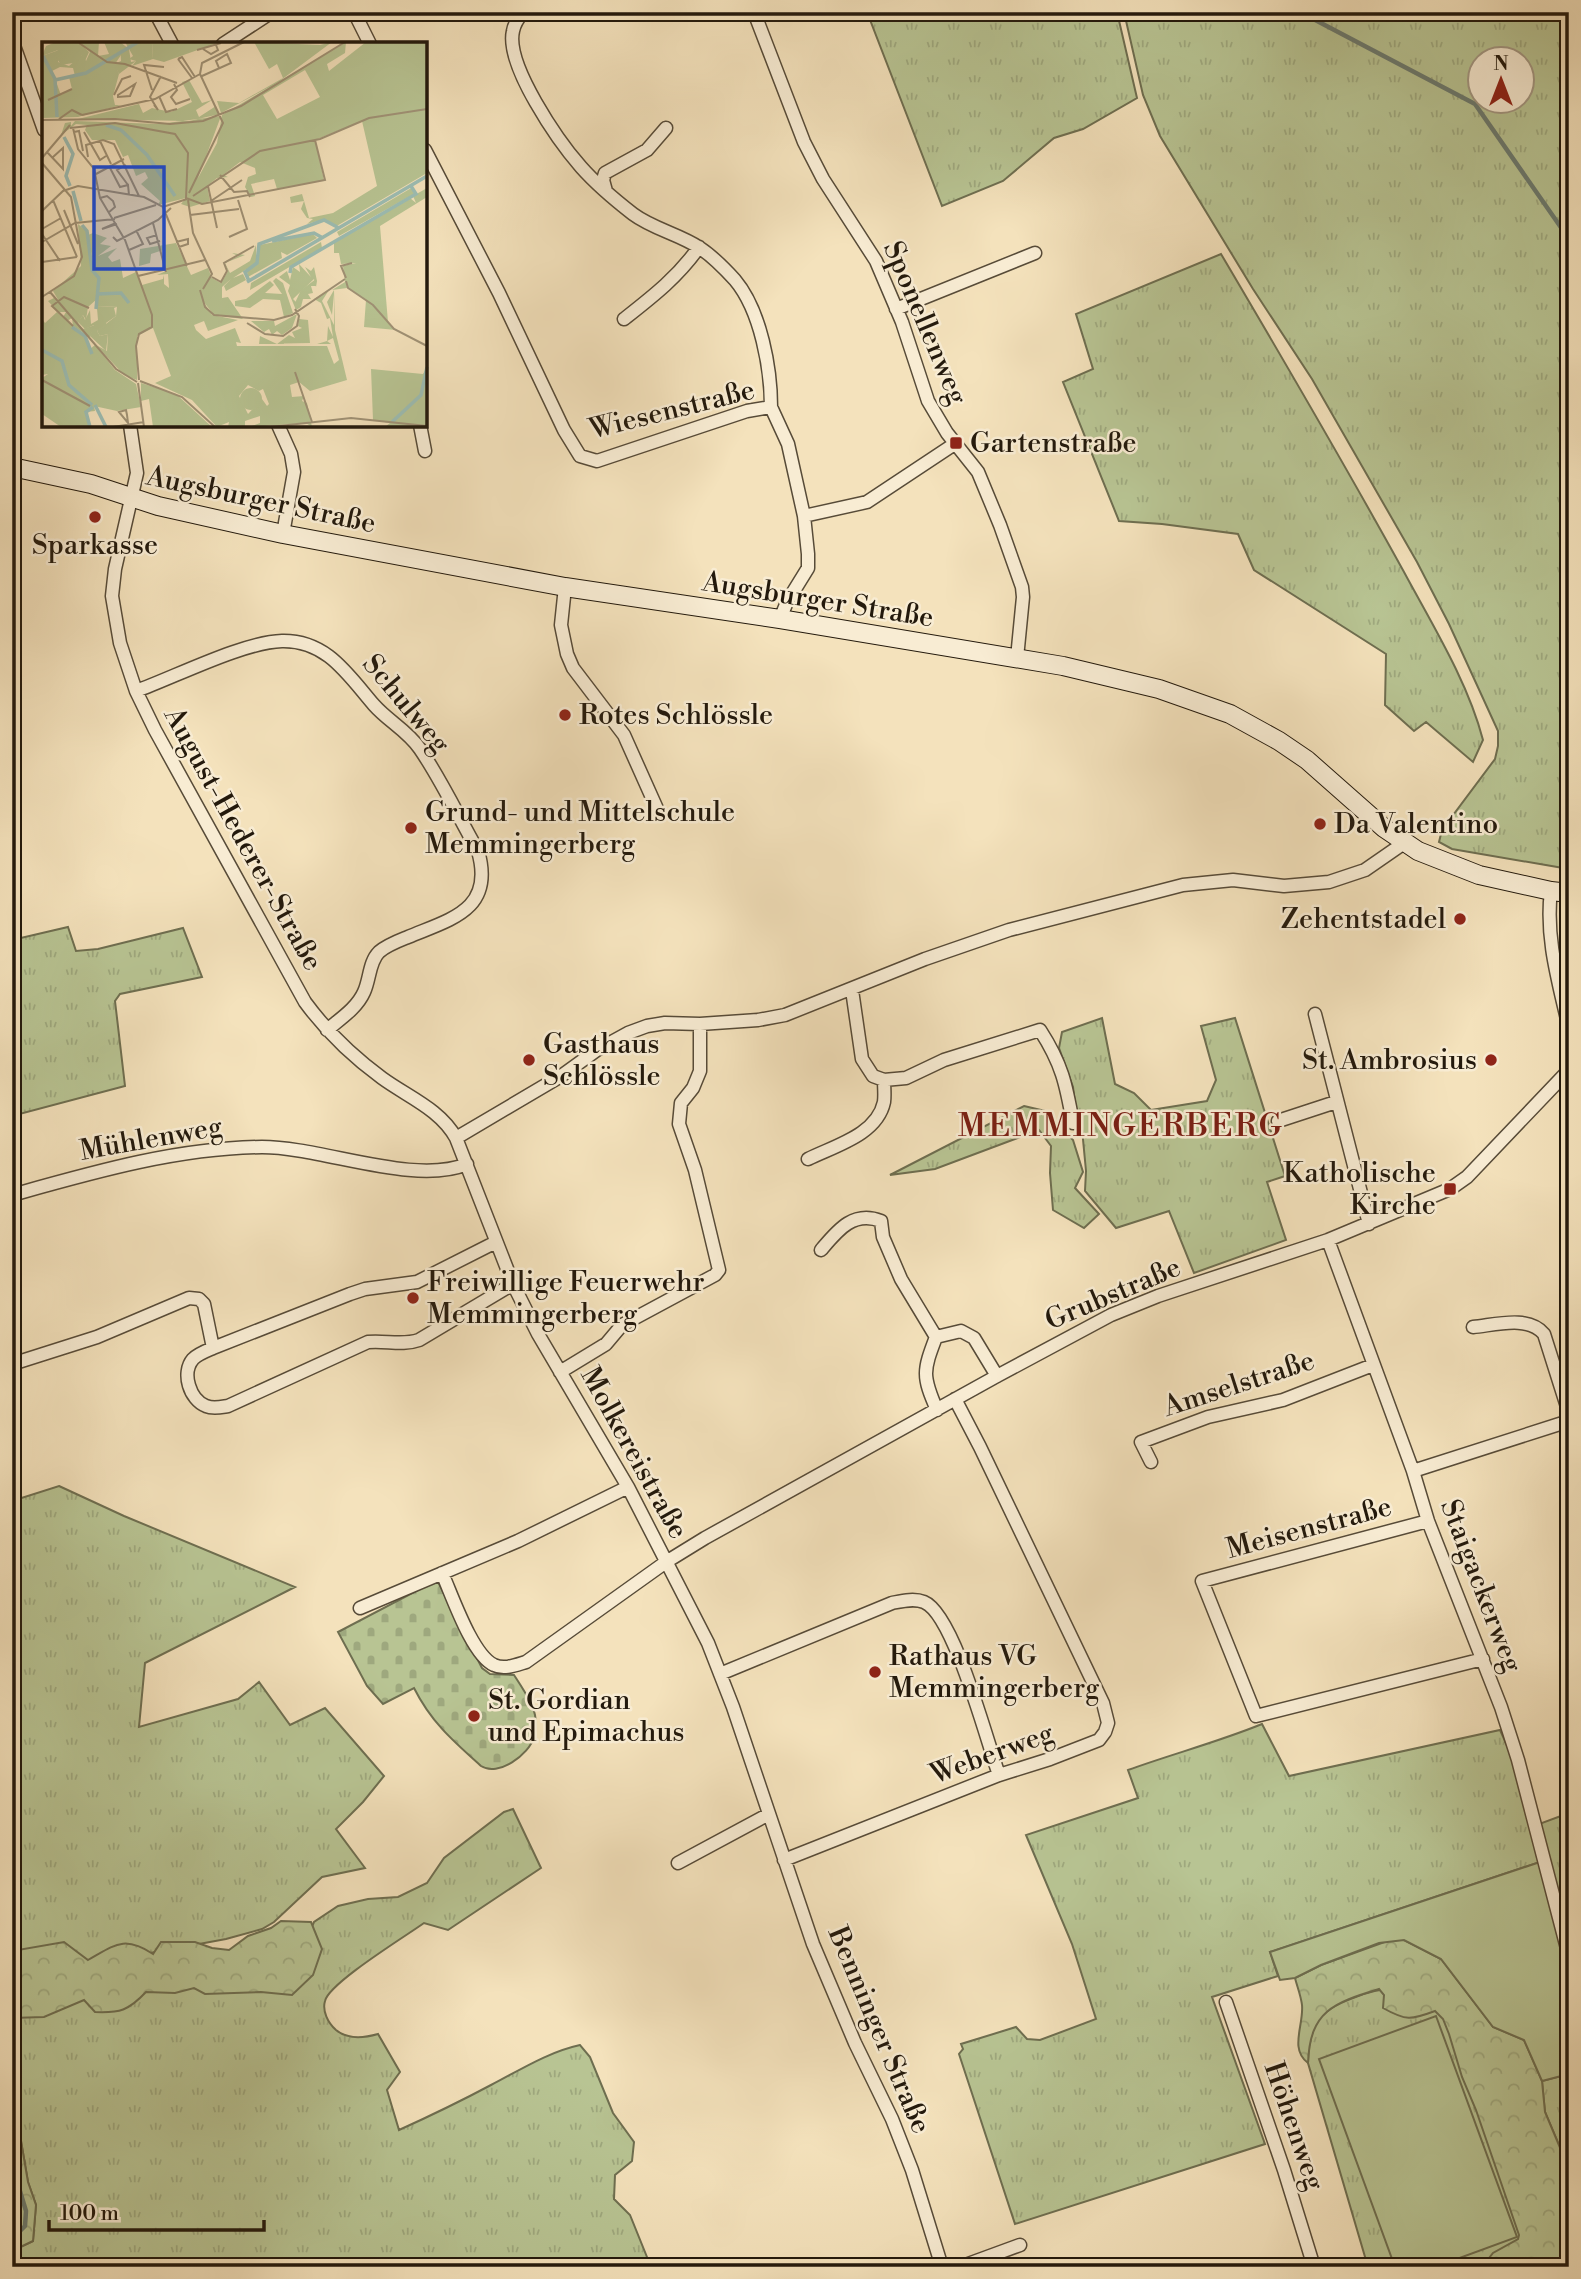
<svg xmlns="http://www.w3.org/2000/svg" width="1581" height="2279" font-family="'Libre Bodoni',serif">
<style>
.grass{fill:url(#grass-tufts);stroke:#6e6e50;stroke-width:2;fill-rule:evenodd}
.forest{fill:url(#forest-crowns);stroke:#6e6e50;stroke-width:2}
.cemetery{fill:url(#cemetery-stones);stroke:#6e6e50;stroke-width:2}
.garden{fill:#b8c493;stroke:#6e6e50;stroke-width:2}
.lines{fill:none;stroke-linecap:round;stroke-linejoin:round}
.stream{stroke:#6c7b70;stroke-width:4.5}
.street-casing{stroke:#574b38;stroke-width:15}
.secondary-casing{stroke:#23190c;stroke-width:20}
.street{stroke:#f8ecd3;stroke-width:12}
.secondary{stroke:#f8ecd3;stroke-width:18}
.poi-dot{fill:#8f2418;stroke:#f8ecd3;stroke-width:2.5}
.labels{text-anchor:middle;dominant-baseline:central;stroke-width:5;stroke-linejoin:round;paint-order:stroke}
.street-label{font-size:28px;fill:#23190c;stroke:#f8ecd3}
.poi-label{font-size:28px;fill:#23190c;stroke:#f8ecd3;text-anchor:start}
.quarter-label{font-size:32px;letter-spacing:2px;fill:#7a1f14;stroke:#f8ecd3}
.inset-river{fill:none;stroke:#9cbdb3;stroke-width:3.5}
.inset-road{fill:none;stroke:#a09276;stroke-width:2}
.view{fill:#1d4ed8;fill-opacity:0.15;stroke:#1d4ed8;stroke-width:3.5}
.inset-edge{fill:none;stroke:#23190c;stroke-width:3.5}
</style>
<defs>
<pattern id="grass-tufts" width="24" height="20" patternUnits="userSpaceOnUse" patternTransform="scale(1.75)"><rect width="24" height="20" fill="#b8c493"/><path d="M3 7l-1-3M5 7V3M7 7l1-3M15 17l-1-3M17 17v-4M19 17l1-3" fill="none" stroke="#9ea87e"/></pattern>
<pattern id="forest-crowns" width="20" height="18" patternUnits="userSpaceOnUse" patternTransform="scale(1.75)"><rect width="20" height="18" fill="#b8c493"/><path d="M2 6a3 3 0 1 1 6 0M12 15a3 3 0 1 1 6 0" fill="none" stroke="#9ea87e"/></pattern>
<pattern id="cemetery-stones" width="16" height="16" patternUnits="userSpaceOnUse" patternTransform="scale(1.75)"><rect width="16" height="16" fill="#b8c493"/><path d="M2 7V4a2 2 0 0 1 4 0v3zM10 15v-3a2 2 0 0 1 4 0v3z" fill="#9ea87e"/></pattern>
</defs>
<rect width="100%" height="100%" fill="#f4e2bc"/>
<filter id="stains"><feTurbulence type="fractalNoise" baseFrequency=".00286" numOctaves="4"/><feColorMatrix values="0 0 0 0 .2 0 0 0 0 .09 0 0 0 0 .02 0 0 0 .5 -.17"/></filter>
<radialGradient id="worn" r=".72"><stop offset=".6" stop-color="#630" stop-opacity="0"/><stop offset="1" stop-color="#630" stop-opacity=".3"/></radialGradient>
<path class="grass" d="M867,12H1117L1137,98L1083,129L1054,138L1003,181L942,206Z
M1124,12H1569V869L1452,849L1439,842L1442,830L1495,759L1498,746V731L1449,624L1417,562L1312,379L1253,289L1160,136L1143,95ZM1480,60H1522V102H1480Z
M1221,254C1283,359 1345,465 1404,572C1432,624 1468,682 1483,740L1473,762L1426,722L1414,731L1385,705L1386,654L1254,570L1238,534L1162,524L1119,521L1063,382L1093,369L1076,314Z
M68,927L76,951L98,949L183,928L202,977L120,994L115,1001L125,1086L12,1116V940Z
M1102,1018L1115,1084L1134,1093L1151,1110L1207,1101L1216,1080L1201,1026L1235,1018L1285,1176L1267,1182L1286,1240L1194,1273L1169,1211L1116,1228L1085,1191L1086,1171L1082,1129L1076,1112L1073,1087L1059,1048L1062,1032Z
M1024,1106L1045,1111L1073,1140L1083,1172L1075,1188L1099,1214L1084,1228L1053,1210L1050,1173L1051,1146L1039,1130L935,1169L890,1175Z
M59,1486L124,1516L295,1587L145,1663L139,1727L238,1699L259,1682L290,1725L325,1708L384,1776L363,1802L336,1829L365,1868L322,1877L274,1922L262,1929L226,1939L53,1971L12,1976V1501Z
M1262,1724L1289,1776L1500,1730L1510,1752L1540,1862L1270,1952L1278,1976L1212,1997L1265,2144L1015,2224L959,2054L963,2049L961,2044L1016,2027L1027,2039L1040,2040L1096,2019L1072,1944L1026,1835L1138,1798L1128,1770C1172,1754 1218,1742 1262,1724Z
M513,1809L541,1868L448,1930L424,1923C406,1936 329,1983 325,2001C322,2011 328,2023 336,2030C348,2040 364,2038 378,2034L400,2072L387,2090L399,2130C430,2116 461,2101 491,2085C520,2070 548,2052 580,2045L590,2057L613,2113L634,2142L632,2161L615,2175L614,2199L630,2215L651,2267H12V2251L33,2241L36,2205L28,2182L21,2141L12,2119V1996L115,1985L285,1987L314,1922L338,1906L368,1899L398,1897L427,1883L444,1858L504,1812Z
M1569,1813V1936L1539,1824Z
M1395,1988L1447,2016L1524,2243L1510,2267H1368L1308,2063C1309,2026 1317,2011 1353,1998C1367,1992 1380,1989 1395,1988Z
M1569,2074V2169L1545,2112L1542,2081Z"/>
<path class="forest" d="M281,1921L311,1922L322,1949L313,1975L292,1995L261,1992L205,1994L194,1988L175,1993L146,1992C128,2011 120,2013 95,2012L84,2000L44,2017L12,2018V1951L64,1942L88,1960C115,1945 124,1935 153,1954L161,1942H195L212,1948L229,1950L248,1936L271,1928Z
M1390,1940H1404L1441,1959L1493,2027L1524,2040L1542,2081L1545,2112L1569,2169V2267H1482L1493,2253L1518,2239L1519,2235L1476,2110L1462,2077L1449,2034L1443,2019L1435,2011C1411,2020 1406,2021 1383,2008L1384,1995L1379,1989C1333,2003 1310,2011 1308,2063C1289,2049 1304,2025 1302,2005C1301,1996 1297,1986 1295,1978L1321,1965Z
M12,2119L21,2141L28,2182L36,2205L33,2241L12,2251Z"/>
<path class="cemetery" d="M437,1580L482,1668L490,1674L514,1675C521,1686 532,1701 535,1715C536,1721 536,1731 534,1737C529,1755 498,1777 481,1766C453,1741 431,1722 414,1688L383,1704L367,1686L338,1632Z"/>
<path class="garden" d="M1540,1862L1569,1969V2074L1542,2081L1524,2040L1493,2027L1441,1959L1404,1940L1379,1943L1321,1965L1295,1978L1280,1980L1270,1952Z
M1436,2016L1517,2237L1435,2267H1395L1319,2059Z"/>
<g class="lines">
<path class="stream" d="M1300,12L1475,104L1569,239
M12,2165L26,2211L25,2226L12,2239"/>
<g class="street-casing">
<path id="street" d="M155,12L172,44
M354,12L370,44
M523,12C519,17 514,25 513,31C505,65 559,142 581,167C596,184 615,200 633,214C653,229 679,234 700,248C712,256 725,269 735,280C761,311 771,369 771,407
M754,12L804,142L823,179L876,261L902,322L928,401L947,433L978,472L1000,525L1022,587L1023,597L1017,658
M12,40L44,130
M223,44L272,12
M425,150L499,293L564,430L580,456L597,461L747,411L771,407L788,444L804,516L808,554V568L787,602L780,619
M606,191L603,180L605,173L647,150L666,128
M896,309L1035,253
M624,319C652,297 678,277 699,247
M130,425L137,473L115,569L112,596L120,643L136,691L155,730L305,1002C327,1032 352,1056 382,1078C408,1097 440,1109 456,1138L513,1284L538,1334L628,1487L708,1643L733,1707L813,1944L855,2043L892,2119L912,2170L942,2267
M278,425L291,454L294,472L283,534
M420,425L425,451
M804,516L867,502L956,443
M565,587L561,625L567,654L573,668L624,735L658,811
M136,691C175,677 243,642 282,641C327,640 348,675 374,705C388,721 408,731 420,749C442,781 459,818 478,851C495,910 451,919 408,937C398,941 387,945 379,952C369,962 370,979 364,992C357,1008 340,1019 327,1030
M1551,891C1545,938 1559,983 1569,1028
M852,990L862,1059L873,1076L884,1080L906,1078L944,1060L1040,1030C1062,1064 1066,1084 1073,1123
M1315,1014L1369,1224
M1278,1121L1336,1102
M456,1138L561,1076L597,1050L628,1033L647,1026L665,1023L700,1024L758,1020L785,1015L925,959L1009,930L1183,885L1233,880L1284,886L1329,882L1365,870L1404,843
M808,1159C834,1146 877,1135 884,1102C885,1095 884,1087 884,1080
M12,1195C94,1172 177,1148 262,1147C322,1147 414,1186 467,1164
M1328,1240L1413,1471L1428,1521L1501,1707L1518,1760L1569,1956
M496,1242L417,1282L365,1289L350,1294L213,1348C206,1351 198,1354 193,1359C181,1373 190,1400 206,1406C213,1409 221,1407 228,1406L368,1342C385,1340 402,1346 419,1340L513,1284
M821,1250C837,1231 853,1210 881,1221L883,1237L901,1279L936,1337C923,1371 922,1376 937,1410
M1473,1327C1495,1325 1528,1315 1544,1334L1569,1413
M936,1337L961,1331L974,1338L997,1376
M12,1364L97,1337L189,1298L199,1299L204,1304L213,1348
M560,1372L606,1344L622,1325L715,1275L719,1270L695,1170L679,1124L681,1103L693,1088L700,1071V1024
M1151,1462L1141,1442L1208,1417L1283,1400L1373,1365
M1413,1471L1569,1421
M1428,1521L1202,1581L1256,1716L1483,1659
M442,1573C452,1595 472,1655 494,1665C504,1670 516,1665 526,1662L666,1562L705,1538L997,1376L1111,1315L1158,1296L1328,1240L1450,1189L1467,1177L1569,1070
M360,1608L518,1541L628,1487
M720,1674L892,1603C902,1601 914,1598 924,1602C954,1614 987,1742 999,1775
M784,1860L999,1775L1050,1759L1099,1740L1105,1732L1108,1723L1103,1703L980,1447L955,1399
M678,1863L769,1814
M1226,2002L1284,2170L1314,2267
M960,2267L1020,2245"/>
</g>
<g class="secondary-casing">
<path id="secondary" d="M12,467L91,484L158,506L283,534L565,587L780,619L1063,666L1159,689L1230,714L1279,741L1307,760L1384,828L1418,851L1479,875L1551,891L1569,893"/>
</g>
<use href="#street" class="street"/>
<use href="#secondary" class="secondary"/>
</g>
<g class="poi-dot">
<rect x="949" y="436" width="14" height="14" rx="3.5"/>
<circle cx="95" cy="517" r="7"/>
<circle cx="565" cy="715" r="7"/>
<circle cx="1320" cy="824" r="7"/>
<circle cx="411" cy="828" r="7"/>
<circle cx="1460" cy="919" r="7"/>
<circle cx="529" cy="1060" r="7"/>
<circle cx="1491" cy="1060" r="7"/>
<rect x="1443" y="1182" width="14" height="14" rx="3.5"/>
<circle cx="413" cy="1298" r="7"/>
<circle cx="875" cy="1672" r="7"/>
<circle cx="474" cy="1716" r="7"/>
</g>
<g class="labels">
<g class="street-label">
<text transform="translate(925 323) rotate(67)">Sponellenweg</text>
<text transform="translate(672 410) rotate(-14)">Wiesenstraße</text>
<text transform="translate(261 500) rotate(12)">Augsburger Straße</text>
<text transform="translate(818 600) rotate(9)">Augsburger Straße</text>
<text transform="translate(406 704) rotate(50)">Schulweg</text>
<text transform="translate(243 839) rotate(61)">August-Hederer-Straße</text>
<text transform="translate(151 1139) rotate(-10)">Mühlenweg</text>
<text transform="translate(1113 1294) rotate(-23)">Grubstraße</text>
<text transform="translate(1239 1384) rotate(-18)">Amselstraße</text>
<text transform="translate(634 1453) rotate(61)">Molkereistraße</text>
<text transform="translate(1309 1528) rotate(-15)">Meisenstraße</text>
<text transform="translate(1481 1586) rotate(69)">Staigackerweg</text>
<text transform="translate(992 1754) rotate(-20)">Weberweg</text>
<text transform="translate(879 2030) rotate(67)">Benninger Straße</text>
<text transform="translate(1294 2126) rotate(71)">Höhenweg</text>
</g>
<g class="poi-label">
<text x="970" y="443">Gartenstraße</text>
<text x="95" y="545" text-anchor="middle">Sparkasse</text>
<text x="579" y="715">Rotes Schlössle</text>
<text x="425" y="812">Grund- und Mittelschule<tspan x="425" dy="32">Memmingerberg</tspan></text>
<text x="1334" y="824">Da Valentino</text>
<text x="1446" y="919" text-anchor="end">Zehentstadel</text>
<text x="543" y="1044">Gasthaus<tspan x="543" dy="32">Schlössle</tspan></text>
<text x="1477" y="1060" text-anchor="end">St. Ambrosius</text>
<text x="1436" y="1173" text-anchor="end">Katholische<tspan x="1436" dy="32">Kirche</tspan></text>
<text x="427" y="1282">Freiwillige Feuerwehr<tspan x="427" dy="32">Memmingerberg</tspan></text>
<text x="889" y="1656">Rathaus VG<tspan x="889" dy="32">Memmingerberg</tspan></text>
<text x="488" y="1700">St. Gordian<tspan x="488" dy="32">und Epimachus</tspan></text>
</g>
<g class="quarter-label">
<text x="1121" y="1126">MEMMINGERBERG</text>
</g>
</g>
<g transform="translate(42 42)">
<rect width="385" height="385" fill="#f4e2bc"/>
<path d="M57,0L56,14L67,12L62,0H78L81,10L73,22L77,32L71,54L73,63H79L36,75L0,76V14L17,8L16,20L27,24L41,12L44,19L48,10L37,1ZM18,25L31,26L33,34L27,35L30,47L19,53L10,29ZM83,0H110L111,17L90,24L94,19L87,17L91,14ZM212,0L278,3L290,0L235,41L179,71L175,59L197,61L241,36L235,22L227,27ZM304,0L303,11L285,22L287,29L324,0H385V131L293,185L283,177L265,182L271,177L265,176L259,167L262,159L249,161L248,155L260,152L267,176L291,171L335,144L320,79L273,98L282,138L235,147L232,137L209,142L213,154L209,155L203,145L206,135L214,132L213,126L198,120L181,133L186,135L175,136L165,144L168,159L148,165L139,162L144,156L116,163L118,159L99,142L106,136L103,130L94,134L86,113L81,115L73,98H50L43,88L45,83L34,82L19,93L23,81L29,80V84L33,79L117,82L179,74L156,136L175,101L180,73ZM263,28L278,55L235,77L221,53ZM147,38L160,61L170,58L154,68L157,75L174,64L178,72L147,79L36,77L97,62L101,71L110,66L129,70L150,60L140,40ZM371,145L372,152L297,194L295,190ZM385,146V155L338,184L346,280L354,288L322,285L324,258L305,246L290,248L303,240L301,224L314,221L299,222L297,211H292V200L368,156L374,161L371,154ZM36,182L44,189L52,226L46,193L51,191L65,196L58,202L69,204L56,214L75,206L66,215L70,220L78,217L81,236L94,230L100,243L121,237L122,233V242L127,246L126,232L115,233L124,229L121,208L109,212L108,221L97,224L98,207L134,201L149,233L166,226L170,236L179,241L186,229L183,222V221L196,214L190,211L203,213L183,221L188,231L208,219L214,203V221L191,236L201,232L204,238L184,249L182,244L189,237L180,245V256L186,255L201,277L172,273L161,259L170,273L196,278L166,289L162,279L152,283L154,288L164,297L193,286L199,301L194,300L195,304H285L292,322L297,318L291,296L285,299L289,302H275L285,299L286,284L291,295L288,276L285,277L279,261L272,257L287,248L280,259L292,283V252L290,273L285,260L292,248L293,288L305,338L268,349L257,340L248,343L250,355L262,354L260,359L265,361L270,385L264,381L207,385L218,381V374L203,379V385H186L187,380L175,385L150,358L113,341L129,334L111,286L95,294V338L82,333L54,303L65,309L66,292L58,294L55,289L74,274L75,264L55,265V257L46,265L44,278L41,273L36,281L41,287L53,283L48,295L31,284L30,276L25,279L21,275L24,270H16L6,259L12,256L18,261L11,249L39,224ZM206,343L217,349L221,347L227,362L225,364L220,357L206,372L197,354ZM271,192L275,196L245,213L239,210L240,216L206,235L205,230L216,221L218,203ZM279,200L280,206L208,248L209,241ZM257,222L269,235L263,225L269,229L272,225L275,239L274,245L272,237L251,257L259,265L254,268L246,249L248,243L237,235L245,229L248,238L251,225L258,230ZM234,236L241,241L251,271L242,275L238,258L221,257L208,266L193,264V259L204,257L228,239L232,243L223,251L240,252L231,239ZM15,270L42,294L48,307L53,303L73,328L94,342L99,365L75,369L52,364L53,369L44,370L48,385H19L0,372V336L6,332L0,333V277L3,281ZM257,277L266,278L268,301L217,302L218,294L235,302L247,293L253,296L250,290L260,286L256,284ZM385,325V385H343L348,381L331,378L329,327L381,332ZM99,341L134,352L170,385H111L107,357L99,359Z" fill="#b8c493" fill-rule="evenodd"/>
<path d="M14,0H37L47,10L43,19L40,13L32,25L31,21L19,23L12,12L16,8L0,14L4,4ZM110,0H178L122,20L111,17ZM274,237V244H269L271,251L266,252L269,257H261L259,265L252,263L259,248ZM53,243L56,247L55,265L77,264L72,266L74,274L64,281L65,285L55,289L58,294L66,292L64,309L48,294L52,283L43,287L36,280L41,273L43,278L48,268L49,282L56,278ZM255,272L250,286L240,293L235,289L230,293L227,287L222,290L209,279H232L233,284Z" fill="#b8c493"/>
<path d="M36,289L66,335L62,354L51,364L41,362L26,342L20,319V310L32,305Z" fill="#b8c493"/>
<path d="M78,0L87,7L89,20L94,19L77,32L72,22L79,19ZM198 357a11 11 0 1 1 22 0a11 11 0 1 1-22 0Z" fill="#b8c493"/>
<path class="inset-river" d="M1,14L13,37L15,75M13,38L44,31L96,0M64,83L79,88L105,113L133,154M22,95L31,112L24,134L28,144M31,149L39,179M40,183L45,189L50,228L57,236L54,267M230,199L272,191L281,196M248,231L249,225L374,152L369,144M207,239L203,230L215,221L217,202L282,178L297,186M205,240L385,134M55,252L79,251L87,261M30,285L43,294L50,312M0,308L20,319L27,343L50,363M53,363L64,385M350,380L379,353L385,325M48,385L44,370L51,365"/>
<path class="inset-road" d="M37,1L65,20L83,22L135,41M161,7L169,12L176,8L174,3M155,8L179,1M136,17L140,15L153,35M136,17L150,36M158,32L160,21L202,0M160,34L189,21L185,12L174,19L177,26M93,42L88,54L76,55V53ZM132,42L135,48L129,55L134,62L148,57M110,48L102,23L122,25M72,53L80,37L89,34M117,54L124,70L135,67M6,58L30,47M112,63L116,68L108,55L119,34M40,73L113,57L158,32M17,77L30,68L40,73M0,78L73,77L128,82L161,79L199,64L303,0M28,86L73,81L133,92L146,111L144,156L160,162L283,138L273,98M31,86L36,107L52,127L58,156L83,198L110,273V285L97,292L94,304L97,338M32,90L37,89L41,109M42,90L58,118L64,114M58,99L69,122M5,110L21,127V106L11,115M46,115L44,103L61,98L72,102L97,154M0,116L28,83M84,123L75,128L86,143M67,124L78,145L86,143L87,153M54,132L82,117M178,133L192,150L205,149L208,155M166,144L175,186M147,151L181,81L158,32M151,154L218,109L278,97L327,76L385,67M58,156L65,154L71,159L73,165L66,171M11,158L35,215M146,158L151,191L170,232L161,247M169,159L200,138M121,165L145,224M22,168L36,202M0,169L21,149L36,144L102,155L121,165L145,157M148,173L197,167M72,176L114,163M74,181L60,187L75,182M111,181L124,230M0,187L19,176M0,192L18,219M115,193L105,196L108,202L118,199M71,195L75,199L116,178L129,166M187,195L205,187L196,158M0,200L33,181L73,177M134,200L146,197V202L137,205M87,208L101,202L94,188M0,220L35,215M96,234L163,218M170,235L179,240L185,229L182,221L212,204M304,236L299,224L310,221M304,239L306,246L331,263L352,287L385,304M158,248L163,265L172,273L232,278L250,273L303,237M8,250L74,327L95,340M0,255L32,234L40,215L29,155L0,121M205,281L223,292L241,294L255,284L257,274L253,267M31,284L10,264L22,255L47,266M253,330L270,380M0,338L48,364M98,339L140,355L173,385M96,341L102,385M84,368L85,373L86,381L77,370ZM71,385L102,380M228,385L309,376L385,384"/>
<path class="view" d="M52,125H122V227H52Z"/>
<rect width="385" height="385" class="inset-edge"/>
</g>
<rect width="1581" height="2279" fill="none" stroke="#f4e2bc" stroke-width="42"/>
<rect x="14" y="14" width="1553" height="2251" fill="none" stroke="#23190c" stroke-width="3.5"/>
<rect x="21" y="21" width="1539" height="2237" fill="none" stroke="#23190c" stroke-width="2"/>
<g transform="translate(1501 80)"><circle r="33" fill="#f8ecd3" stroke="#a39883" stroke-width="2"/>
<path d="M0-5L12 26L0 18L-12 26Z" fill="#8f2418"/>
<text y="-10" font-size="19" font-weight="bold" text-anchor="middle" fill="#23190c">N</text>
</g>
<path d="M49 2220v10h215v-10" fill="none" stroke="#23190c" stroke-width="3.5"/>
<text x="60" y="2220" font-size="21" fill="#23190c" stroke="#f8ecd3" stroke-width="5" paint-order="stroke">100 m</text>
<rect width="100%" height="100%" filter="url(#stains)"/>
<rect width="100%" height="100%" fill="url(#worn)"/>
</svg>
